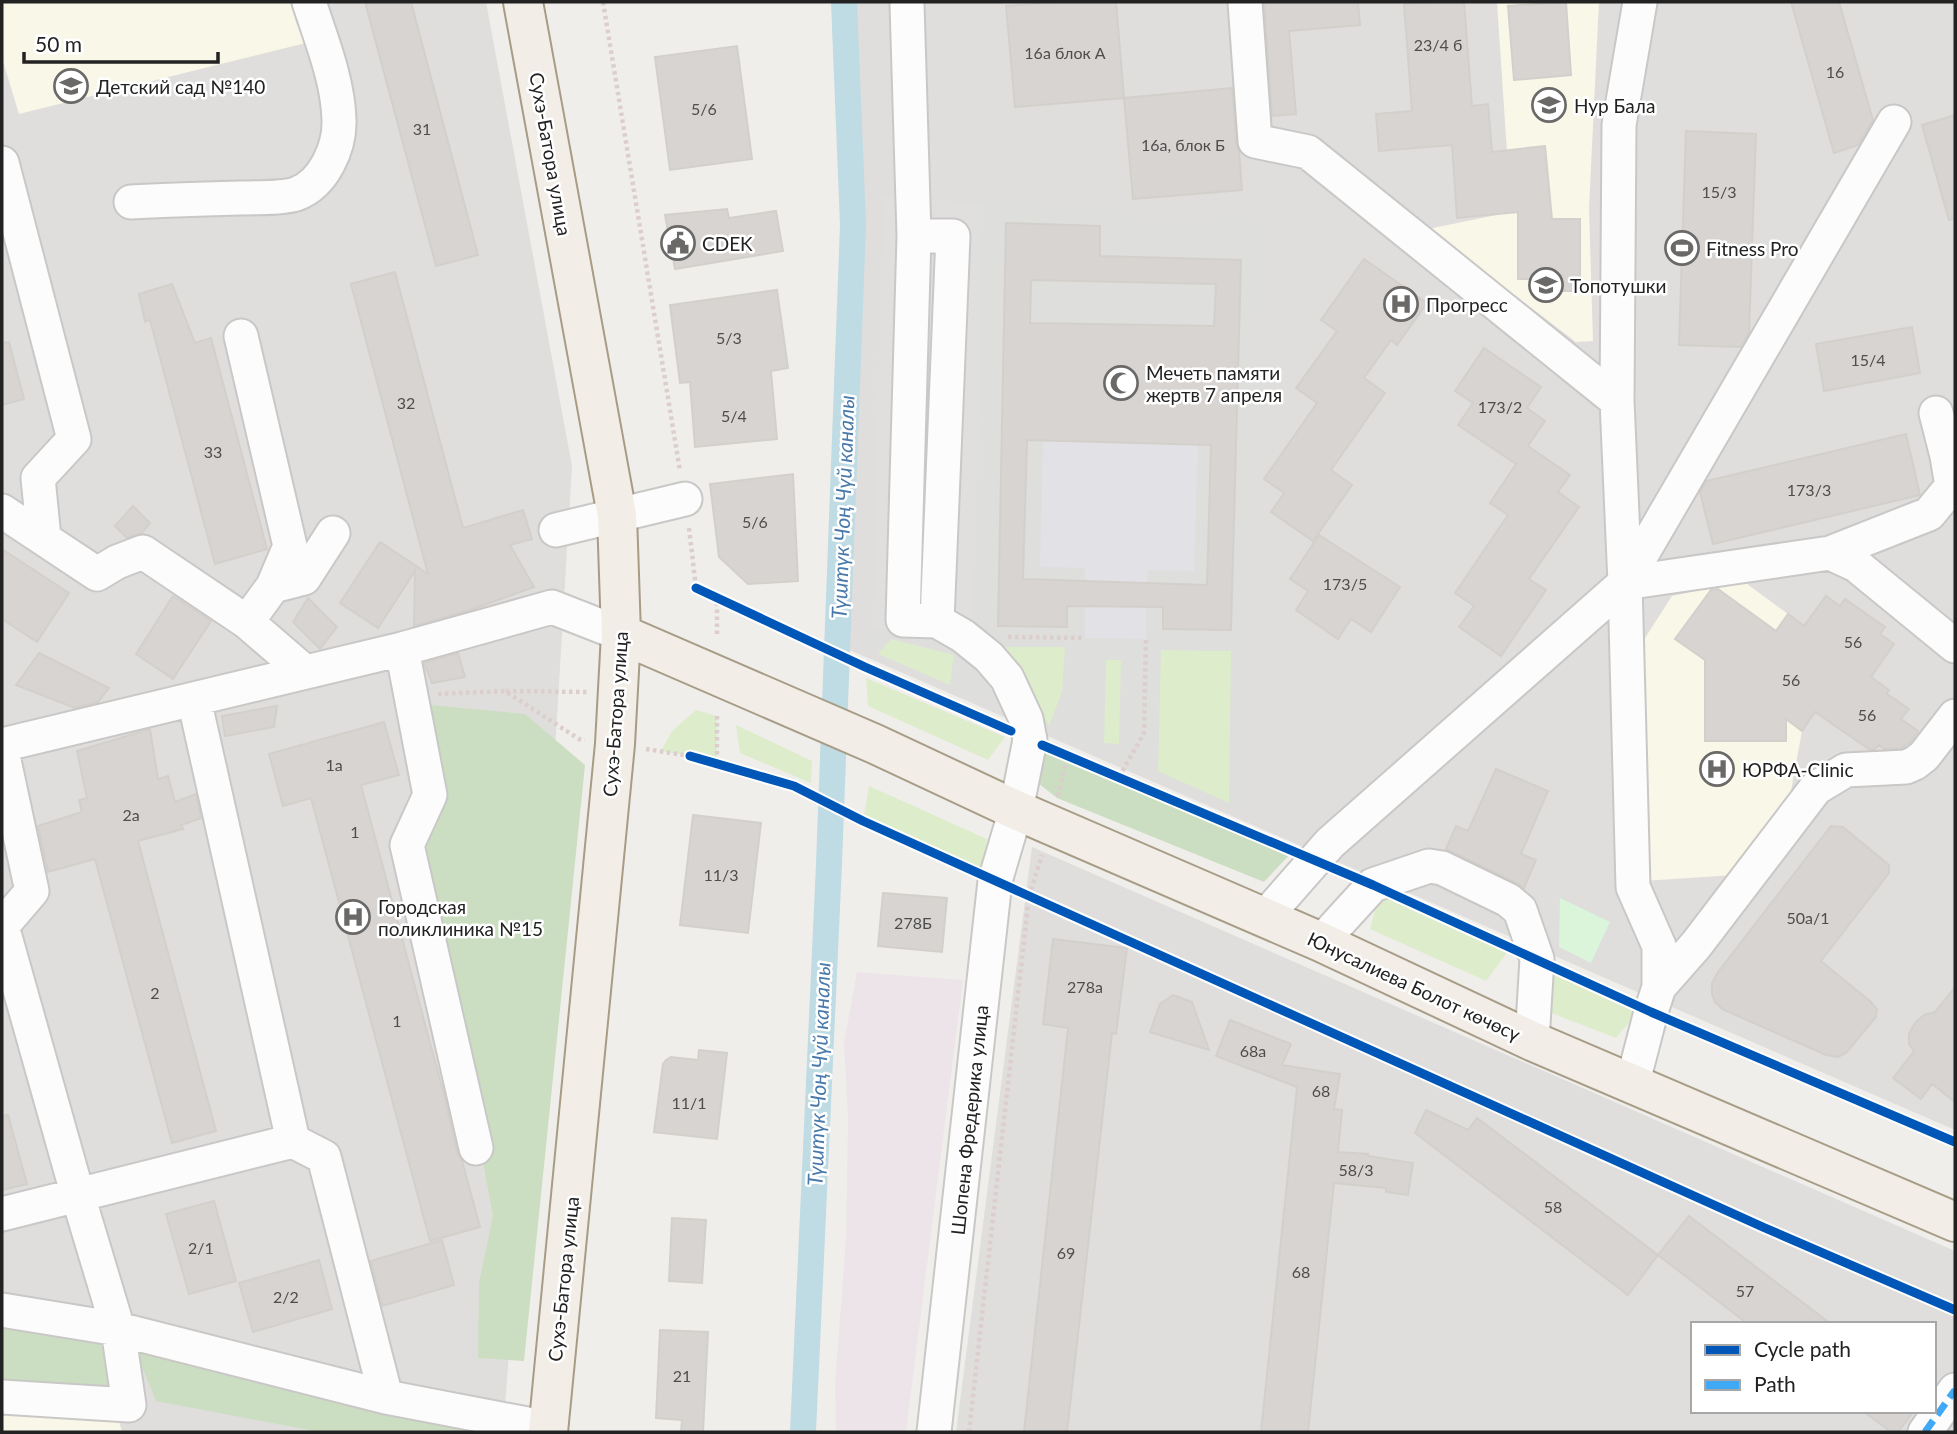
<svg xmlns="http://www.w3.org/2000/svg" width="1957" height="1434" font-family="Lato,sans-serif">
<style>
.residential{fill:#dfdedc;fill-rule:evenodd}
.industrial{fill:#ede4e9}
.education{fill:#f8f7e8}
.religious{fill:#dededc}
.grass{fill:#ddeccb}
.forest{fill:#cbdec1}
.park{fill:#daf5da}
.parking{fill:#e0dfde}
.plaza{fill:#e2e1e5}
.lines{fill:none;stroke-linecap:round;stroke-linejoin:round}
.canal{stroke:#bfdbe3;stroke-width:26}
.building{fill:#d7d4d2;stroke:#d3d0cc;stroke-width:2;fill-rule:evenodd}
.minor-casing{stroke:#c9c8c7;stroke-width:37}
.major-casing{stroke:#a79c86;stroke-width:42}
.path{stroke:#dccecd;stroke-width:4.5;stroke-dasharray:3.5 3.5;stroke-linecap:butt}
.minor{stroke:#fdfcfc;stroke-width:33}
.major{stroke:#f3ede7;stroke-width:38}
.quiet{stroke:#3fa9f5;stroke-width:7;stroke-dasharray:14 7;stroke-linecap:butt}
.cycleway-casing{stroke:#fff;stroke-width:13}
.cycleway{stroke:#0057b8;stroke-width:9}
.labels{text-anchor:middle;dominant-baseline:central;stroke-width:5;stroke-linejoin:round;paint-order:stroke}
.number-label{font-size:16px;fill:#4f4e4e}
.poi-label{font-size:19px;fill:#222;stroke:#fff;text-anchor:start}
.street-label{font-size:19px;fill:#222;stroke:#fff}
.water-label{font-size:21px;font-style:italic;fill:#4a7aab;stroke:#fff}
</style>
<rect width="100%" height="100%" fill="#f0eeeb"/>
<path class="residential" d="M2,2H486L572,466L554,768L503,1432H2Z
M836,2H1955V1130L845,648L852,205Z
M1032,847L1955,1251V1432H956ZM1693,1324H1934V1411H1693Z"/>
<path class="industrial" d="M857,972L963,980L906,1432H836L835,1384L846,1239L848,1120L844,1043Z"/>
<path class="education" d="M2,2H299L310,42L19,114L2,58Z
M1497,2H1599L1589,208L1593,341L1576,342L1428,229L1511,212Z
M1743,581L1788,614L1738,685L1802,731L1788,807L1734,875L1643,881L1634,655L1672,596Z
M2,1414L119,1421L122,1432H2Z"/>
<path class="religious" d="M878,192L1129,210L1130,221L1258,219L1249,816L867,649Z"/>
<path class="grass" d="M891,639L954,655L950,685L878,654Z
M1005,647H1065L1062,692L1049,726Z
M1161,650L1231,651L1229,803L1158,771Z
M1106,660H1121L1119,744L1104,743Z
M866,678L1005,737L988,760L868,706Z
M696,710L717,716V763L690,756L661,751L672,731Z
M736,725L812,761L811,783L740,753Z
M869,786L987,839L982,875L863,821Z
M1381,888L1511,947L1486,981L1370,929Z
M1552,966L1641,1008L1616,1038L1551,1013Z"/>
<path class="forest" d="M430,705L525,714L585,765L524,1361L478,1358L479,1283L493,1216L426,848L444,808Z
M1042,745L1293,851L1264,882L1057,798L1038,783Z
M2,1322L106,1340L114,1390L2,1383Z
M134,1347L269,1382L480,1432H320L156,1401Z"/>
<path class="park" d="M1560,898L1610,922L1591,963L1559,947Z"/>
<path class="parking" d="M883,196L983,204L973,632L873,629Z"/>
<path class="plaza" d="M1043,441L1198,444L1194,571L1148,570L1147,583L1085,582V568L1040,567Z
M1085,606L1146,607V639L1085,638Z"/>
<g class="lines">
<path class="canal" d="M803,1432L829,864L853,225L844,2"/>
</g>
<path class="building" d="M365,2H411L478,255L436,266Z
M1058,2H1116L1124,98L1015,107L1006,6Z
M1264,2H1358L1360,25L1289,31L1296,114L1272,116Z
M1434,2H1464L1472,106L1488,104L1492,152L1545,146L1552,219H1580V291H1554V279H1518V212L1457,218L1452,145L1379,151L1376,114L1412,111L1404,4Z
M1566,2L1571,75L1514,80L1508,6Z
M1791,2H1839L1873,120L1858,145L1834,153Z
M737,46L752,159L670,170L655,57Z
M1232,88L1236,142L1239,151L1242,190L1133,199L1124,98Z
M1955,115V219L1949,220L1922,125Z
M1686,131L1756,134L1749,332L1741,347L1679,345Z
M727,209L729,218L776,211L783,251L675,269L665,215Z
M1006,223L1100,226V256L1241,260L1231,630L1163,629V607L1067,606V627L998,626ZM1031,280L1216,284L1214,326L1030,323ZM1027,440L1211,445L1207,585L1023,579Z
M1364,259L1427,303L1397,345L1391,340L1364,378L1385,393L1331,470L1352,485L1313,541L1271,512L1284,493L1264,479L1317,403L1296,388L1337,331L1321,320Z
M395,272L463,528L523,510L532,539L510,545L534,587L470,610L414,626L415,571L378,628L340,603L380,542L428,574L351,284Z
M172,284L195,343L211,338L267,549L215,564L150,320L145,322L139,294Z
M777,290L788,368L771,371L777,439L695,447L690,382L680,383L670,305Z
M1912,327L1920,373L1824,391L1816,344Z
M9,342L24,399L2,405V343Z
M1484,348L1541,387L1527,408L1545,421L1528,446L1570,475L1558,492L1579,507L1529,579L1546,590L1501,656L1459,627L1474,606L1455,593L1508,515L1490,503L1516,464L1458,425L1473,403L1455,391Z
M1906,434L1920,495L1713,544L1700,492L1707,481Z
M793,474L798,581L748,584L719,557L710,484Z
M133,506L150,523L142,533L127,538L115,526Z
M1319,535L1400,587L1371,632L1351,619L1338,639L1296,610L1308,591L1290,579Z
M2,549L69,593L37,642L2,619Z
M1718,589L1776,631L1788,614L1804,626L1826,596L1840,606L1845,599L1885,627L1880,634L1894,644L1871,677L1889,690L1887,694L1909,709L1901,719L1918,731L1910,742L1901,748L1884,749L1879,745L1875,749L1870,750L1815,712L1802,731L1786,719V741H1705V660L1675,639L1711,590Z
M173,596L211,621L173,679L136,654Z
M308,598L337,627L320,649L293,622Z
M39,653L109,688L98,702L75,708L16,685Z
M458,653L465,677L432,683L424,663Z
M277,706L274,727L225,736L222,716Z
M384,722L399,775L361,785L444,1095L457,1152L462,1161L480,1227L430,1241L311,798L283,806L269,754Z
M150,729L158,779L168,776L175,802L196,794L201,818L181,825L183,829L138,841L216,1131L172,1143L95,859L48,872L38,826L82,812L79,800L87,798L77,751Z
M1496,769L1548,791L1521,854L1536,860L1524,888L1516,883L1446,849L1456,826L1468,831Z
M693,815L761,823L748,933L680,925Z
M1831,826L1843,827L1889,865V873L1821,961L1870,1001L1877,1009L1876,1017L1846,1053L1838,1057L1826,1055L1722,1009L1715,1002L1712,994V983L1718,972Z
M883,893L947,898L942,952L878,946Z
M1053,939L1127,948L1116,1034L1112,1033L1067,1432H1024L1068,1028L1043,1024Z
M1955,987V1102L1932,1084L1921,1099L1893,1078L1914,1051L1909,1044V1034L1915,1023L1924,1015L1935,1012Z
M1173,995L1192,1002L1209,1050L1150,1032L1160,1004Z
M1230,1020L1291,1044L1282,1065L1340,1074L1334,1109L1342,1110L1338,1152L1368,1154V1156L1413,1163L1408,1195L1386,1192V1188L1334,1183L1308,1432H1261L1297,1087L1216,1056Z
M699,1050L727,1053L717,1139L654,1132L663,1064L666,1060L671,1057L698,1060Z
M1426,1110L1468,1130L1477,1118L1658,1255L1628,1295L1415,1133Z
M8,1115L27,1184L2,1190V1116Z
M214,1201L236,1281L189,1294L166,1214Z
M1689,1216L1831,1324H1748L1658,1255Z
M672,1218L706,1220L702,1283L669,1281Z
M442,1240L454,1285L382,1306L371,1261Z
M319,1260L332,1309L253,1332L239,1283Z
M660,1330L708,1332L703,1432H681L682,1420L656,1418Z
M1863,1411H1914L1898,1432H1891Z"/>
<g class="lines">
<g class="minor-casing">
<path id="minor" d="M1245,2L1255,141L1308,152L1617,401L1619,125L1640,2
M907,4L914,236
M2,163L74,439L38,478L44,538
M131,202C168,200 206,199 243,198C260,197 280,199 296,194C324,184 340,147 339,120C338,80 321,39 309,2
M241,336L290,546L273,586L247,622L305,672
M1617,401L1625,583L1633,887L1659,946V987
M2,511L97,574L117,562L143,552L247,622
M556,530L685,499
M1830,553L1929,514L1952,486L1947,456L1936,413
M1625,583L1894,122
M273,586L304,578L333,533
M402,649L430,795L407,845L476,1148
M2,745L402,649L552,607L621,634
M2,751L32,891L2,926L78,1196L118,1329L129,1405L2,1397
M1265,917L1330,843L1625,583L1830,553L1856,565L1955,646
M1321,942L1373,885L1429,866L1442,868L1508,900L1520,910L1537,959L1532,1041
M1632,1085L1651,1012L1659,987L1696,945L1816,788L1846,770L1906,767L1915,763L1924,756L1955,716
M293,1141L324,1157L386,1397
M2,1214L293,1141L194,699
M2,1310L118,1329L386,1397L548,1428
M934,1432L995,881L1016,810L1030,740L1026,719L1007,678L989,657L963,636L937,621L953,236H914L903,620L937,621
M1925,1432L1955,1390"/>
</g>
<g class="major-casing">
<path id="major" d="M523,2L617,515L621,634L615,744L548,1432
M621,634L875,744L1016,810L1321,942L1532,1041L1955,1222"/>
</g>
<path class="path" d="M603,2L680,471
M689,528L696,588
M717,634V597
M1008,637L1085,638
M506,691L588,692
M438,694L505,691L579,739L585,740
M717,716V763
M646,749L690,756
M1119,777L1144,733L1146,639
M1058,796L1067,756
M969,1432L1029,896L1042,855"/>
<use href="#minor" class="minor"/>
<use href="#major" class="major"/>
<path class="quiet" d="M1925,1432L1955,1390"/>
<g class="cycleway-casing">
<path id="cycleway" d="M696,588L865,667L1011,731
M1042,745L1373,885L1651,1012L1955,1142
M690,756L794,786L863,821L1029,896L1765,1228L1955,1310"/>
</g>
<use href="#cycleway" class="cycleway"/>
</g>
<defs>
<g id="school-ring" transform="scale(1.75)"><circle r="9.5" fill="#fff" stroke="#6a6968" stroke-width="1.5"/><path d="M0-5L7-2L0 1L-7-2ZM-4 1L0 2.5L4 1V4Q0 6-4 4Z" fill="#6a6968"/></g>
<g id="civic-ring" transform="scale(1.75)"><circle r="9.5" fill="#fff" stroke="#6a6968" stroke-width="1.5"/><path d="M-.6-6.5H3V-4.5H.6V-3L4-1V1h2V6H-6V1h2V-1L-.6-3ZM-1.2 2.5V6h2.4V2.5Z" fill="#6a6968"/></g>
<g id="stadium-ring" transform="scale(1.75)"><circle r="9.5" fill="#fff" stroke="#6a6968" stroke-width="1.5"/><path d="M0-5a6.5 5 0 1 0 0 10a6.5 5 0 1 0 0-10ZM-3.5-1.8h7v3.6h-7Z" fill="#6a6968"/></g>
<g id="hospital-ring" transform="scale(1.75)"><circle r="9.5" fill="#fff" stroke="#6a6968" stroke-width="1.5"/><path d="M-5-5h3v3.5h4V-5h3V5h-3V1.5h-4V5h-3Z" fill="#6a6968"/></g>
<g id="mosque-ring" transform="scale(1.75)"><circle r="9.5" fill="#fff" stroke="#6a6968" stroke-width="1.5"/><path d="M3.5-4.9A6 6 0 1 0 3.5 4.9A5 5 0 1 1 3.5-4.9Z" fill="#6a6968"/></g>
</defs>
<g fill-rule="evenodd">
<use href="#school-ring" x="71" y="86"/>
<use href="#school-ring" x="1549" y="105"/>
<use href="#civic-ring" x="678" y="243"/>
<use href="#stadium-ring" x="1682" y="248"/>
<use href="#school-ring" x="1546" y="285"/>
<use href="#hospital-ring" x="1401" y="304"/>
<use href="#mosque-ring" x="1121" y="383"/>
<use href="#hospital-ring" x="1717" y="769"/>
<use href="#hospital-ring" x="353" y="917"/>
</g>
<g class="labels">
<g class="number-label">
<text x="1438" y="44">23/4 б</text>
<text x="1065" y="52">16а блок А</text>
<text x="1835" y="71">16</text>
<text x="704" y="108">5/6</text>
<text x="422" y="128">31</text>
<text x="1183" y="144">16а, блок Б</text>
<text x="1719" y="191">15/3</text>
<text x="729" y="337">5/3</text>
<text x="1868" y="359">15/4</text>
<text x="406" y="402">32</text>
<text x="1500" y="406">173/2</text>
<text x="734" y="415">5/4</text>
<text x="213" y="451">33</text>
<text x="1809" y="489">173/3</text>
<text x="755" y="521">5/6</text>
<text x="1345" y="583">173/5</text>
<text x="1853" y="641">56</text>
<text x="1791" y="679">56</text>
<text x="1867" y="714">56</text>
<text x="334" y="764">1а</text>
<text x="131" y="814">2а</text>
<text x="355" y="831">1</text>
<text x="721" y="874">11/3</text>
<text x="1808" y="917">50а/1</text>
<text x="913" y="922">278Б</text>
<text x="1085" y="986">278а</text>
<text x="155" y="992">2</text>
<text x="397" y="1020">1</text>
<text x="1253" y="1050">68а</text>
<text x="1321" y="1090">68</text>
<text x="689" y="1102">11/1</text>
<text x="1356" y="1169">58/3</text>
<text x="1553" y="1206">58</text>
<text x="201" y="1247">2/1</text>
<text x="1066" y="1252">69</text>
<text x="1301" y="1271">68</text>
<text x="1745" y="1290">57</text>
<text x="286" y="1296">2/2</text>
<text x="682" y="1375">21</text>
</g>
<g class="poi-label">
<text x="96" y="86">Детский сад №140</text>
<text x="1574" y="105">Нур Бала</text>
<text x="702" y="243">CDEK</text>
<text x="1706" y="248">Fitness Pro</text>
<text x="1570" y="285">Топотушки</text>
<text x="1426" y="304">Прогресс</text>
<text x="1146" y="372">Мечеть памяти<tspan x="1146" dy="22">жертв 7 апреля</tspan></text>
<text x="1742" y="769">ЮРФА-Clinic</text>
<text x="378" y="906">Городская<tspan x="378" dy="22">поликлиника №15</tspan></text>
</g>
<g class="street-label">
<text transform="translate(551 154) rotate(80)">Сухэ-Батора улица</text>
<text transform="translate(615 714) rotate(-86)">Сухэ-Батора улица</text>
<text transform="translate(1414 986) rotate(25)">Юнусалиева Болот көчөсү</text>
<text transform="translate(969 1120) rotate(-84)">Шопена Фредерика улица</text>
<text transform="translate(563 1279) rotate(-84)">Сухэ-Батора улица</text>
</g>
<g class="water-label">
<text transform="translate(842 507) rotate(-88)">Түштүк Чоң Чүй каналы</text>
<text transform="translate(818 1074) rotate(-88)">Түштүк Чоң Чүй каналы</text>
</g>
</g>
<rect width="1957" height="1434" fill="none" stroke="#222222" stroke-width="7"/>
<rect x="1691" y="1322" width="245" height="91" fill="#ffffff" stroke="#a7a7a7" stroke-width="2"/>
<rect x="1705" y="1345" width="35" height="10" fill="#0057b8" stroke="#a7a7a7" stroke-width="2"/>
<text x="1754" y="1357" font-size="21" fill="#222222">Cycle path</text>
<rect x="1705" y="1380" width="35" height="10" fill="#3fa9f5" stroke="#a7a7a7" stroke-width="2"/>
<text x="1754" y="1392" font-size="21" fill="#222222">Path</text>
<path d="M24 52v10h194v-10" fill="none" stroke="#222222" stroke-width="3.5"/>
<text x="35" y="52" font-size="21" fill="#222222" stroke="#ffffff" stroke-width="5" paint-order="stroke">50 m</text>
</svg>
